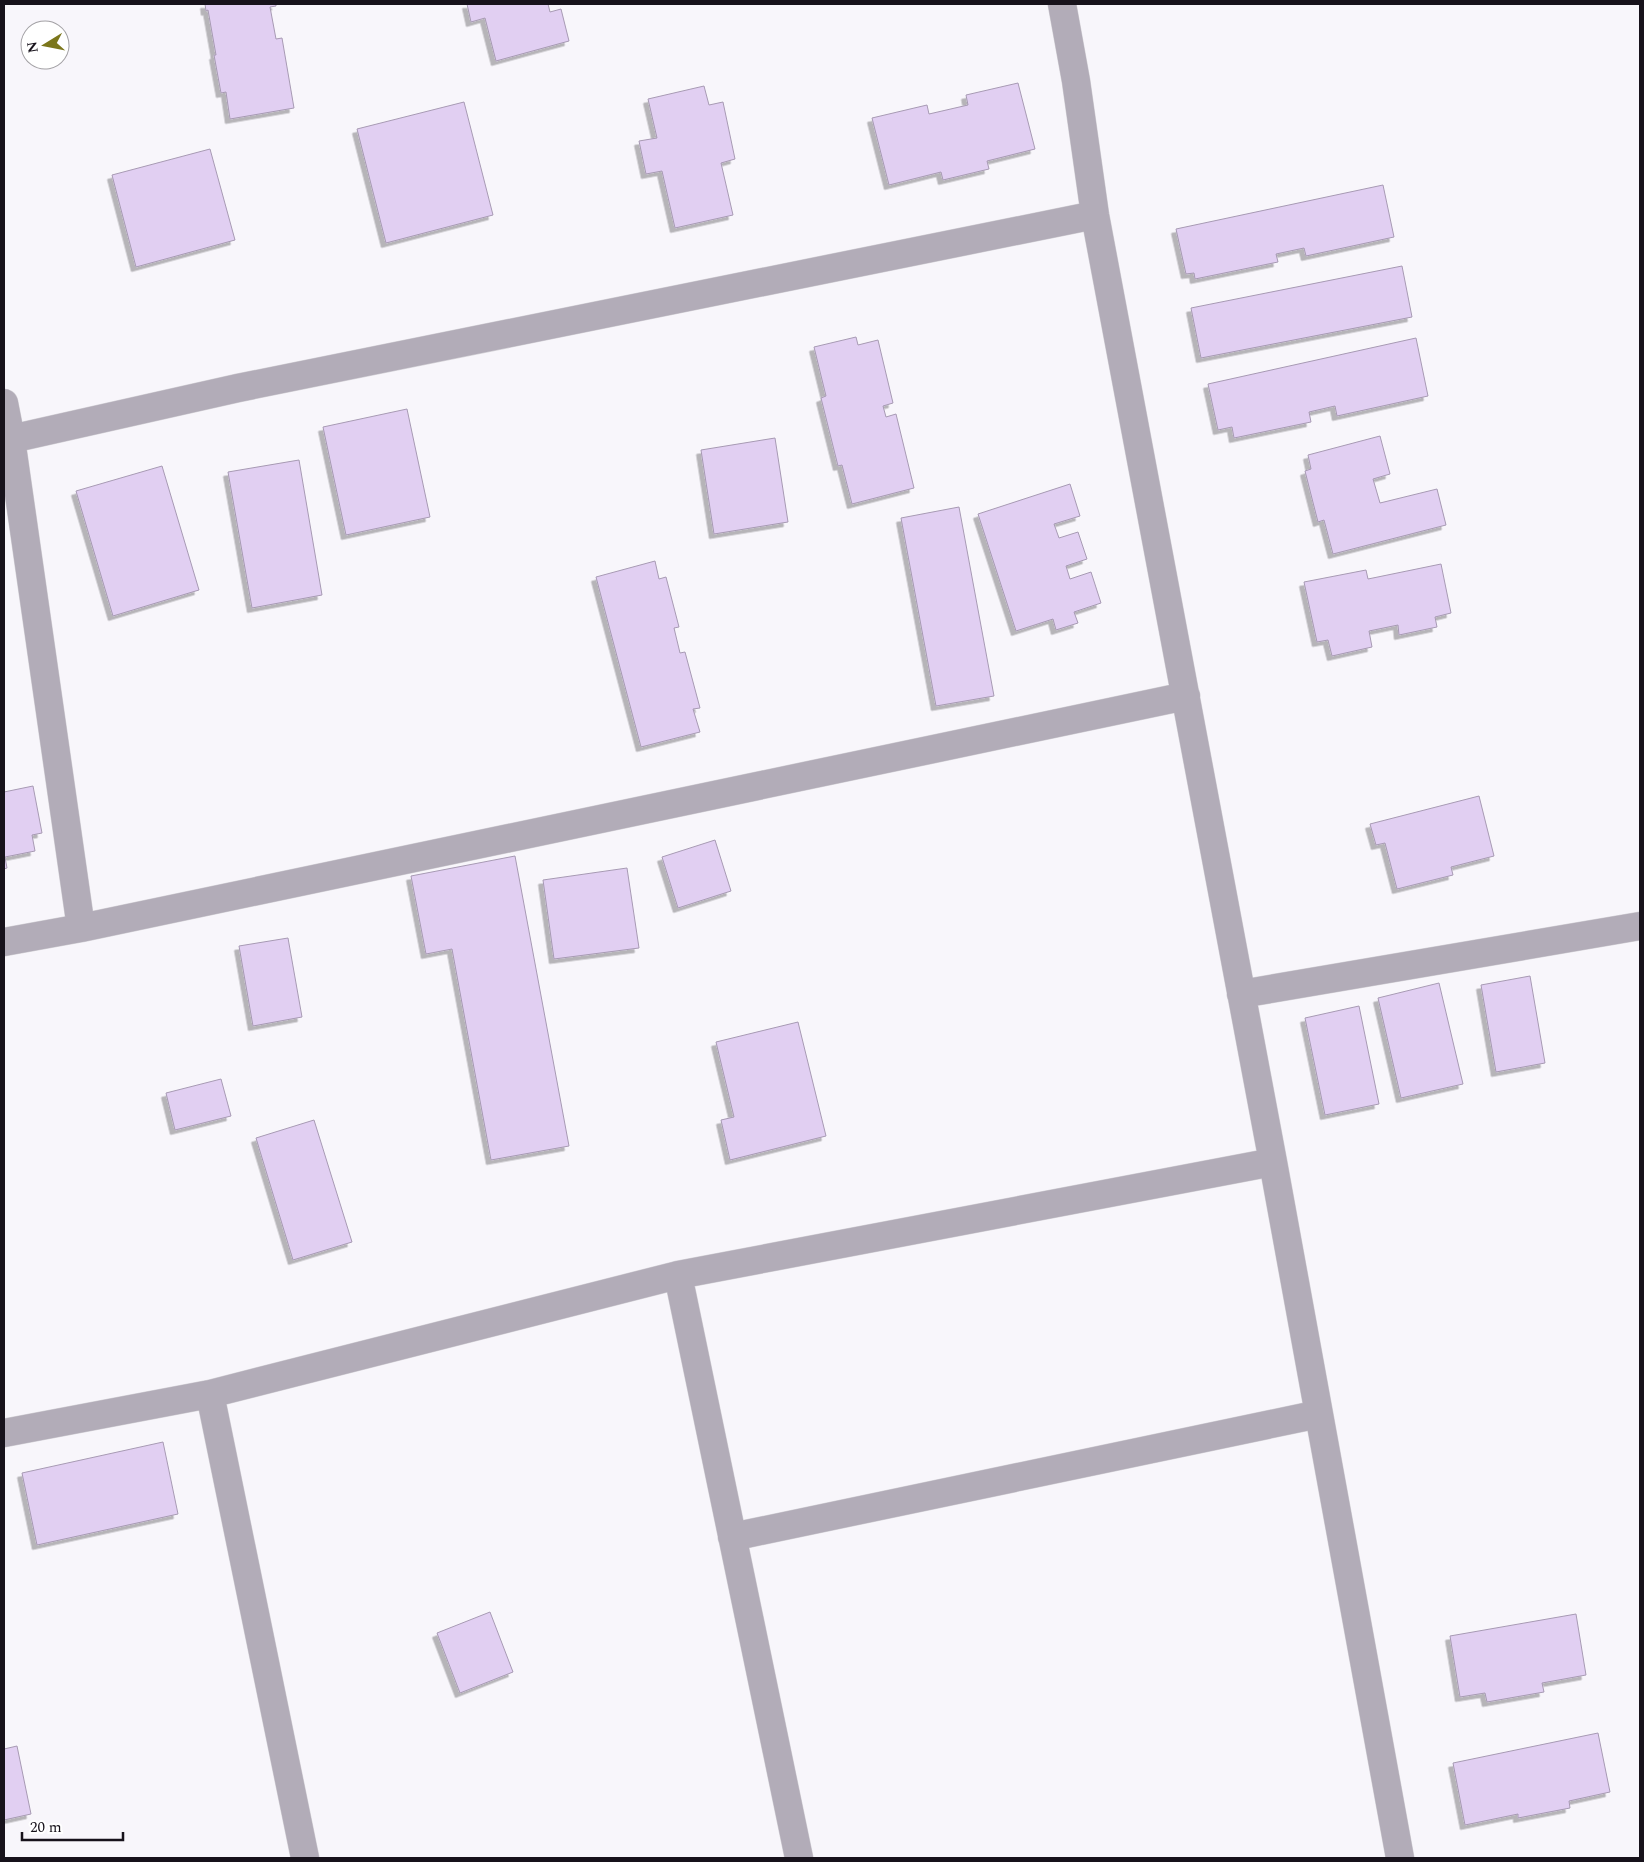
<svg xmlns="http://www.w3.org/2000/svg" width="1644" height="1862" font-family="Spectral,serif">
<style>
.building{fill:#e1cff2;stroke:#a79ab3;filter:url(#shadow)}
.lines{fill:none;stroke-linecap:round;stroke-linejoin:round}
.street-casing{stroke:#d4d2d7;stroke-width:29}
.street{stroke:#b2acb8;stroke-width:28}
</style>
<defs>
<filter id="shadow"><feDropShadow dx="-4.5" dy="4.5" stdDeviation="0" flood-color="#0004"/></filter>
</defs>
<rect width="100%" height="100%" fill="#f8f6fb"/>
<path class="building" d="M205,4H276V6L270,7L276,39L282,38L294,108L230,119L226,92L221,93L214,55H216L208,10L206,11Z
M467,4H548L550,12L561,9L569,41L496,61L485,18L471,22Z
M1018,83L1035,149L987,161L989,169L943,180L941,172L889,185L872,118L927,105L929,114L968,105L966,95Z
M704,86L709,105L723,102L735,159L721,163L733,215L675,228L662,171L646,174L639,141L657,138L648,99Z
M464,102L493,215L386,243L357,129Z
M210,149L235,240L136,267L112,175Z
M1383,185L1394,237L1306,256L1304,248L1276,254L1278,262L1195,279L1194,273L1186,274L1176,229Z
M1402,266L1412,317L1201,358L1191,308Z
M856,337L858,345L878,340L893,403L883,406L886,417L896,414L914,488L852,504L842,465L838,466L821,398L826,396L814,347Z
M1416,338L1428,396L1337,416L1335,406L1309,412L1311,422L1234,438L1232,427L1218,430L1208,384Z
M407,409L430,517L346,535L323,427Z
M1380,436L1390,474L1373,479L1380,503L1437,489L1446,525L1333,554L1324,520L1318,522L1305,471L1311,469L1308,455Z
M775,438L788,522L714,534L701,450Z
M299,460L322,595L252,608L228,472Z
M162,466L199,590L113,616L76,491Z
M1070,484L1080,516L1054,524L1059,538L1078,532L1087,559L1066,566L1070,579L1091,572L1101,603L1074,612L1078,623L1056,630L1053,619L1016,631L978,514Z
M959,507L994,696L936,706L901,518Z
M655,561L659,579L666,577L679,627L674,628L680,653L685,652L700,708L693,709L700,732L641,747L596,577Z
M1441,564L1451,613L1435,617L1437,627L1399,635L1398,625L1369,631L1372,647L1332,656L1328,640L1317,642L1304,582L1366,570L1368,579Z
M33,786L42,833L32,835L35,851L5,857L7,868L4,869V792Z
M1479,796L1494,856L1451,867L1453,875L1397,889L1385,843L1376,845L1370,824Z
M715,840L731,891L678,908L662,857Z
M515,856L569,1146L491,1160L452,949L426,954L411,876Z
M627,868L639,948L554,959L543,880Z
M288,938L302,1017L253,1026L239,946Z
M1530,976L1545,1063L1496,1072L1481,985Z
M1439,983L1463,1084L1401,1098L1378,998Z
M1359,1006L1379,1104L1325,1115L1305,1018Z
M798,1022L826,1136L730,1160L721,1120L734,1117L716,1042Z
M221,1079L231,1116L175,1130L166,1093Z
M314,1120L352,1242L293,1260L256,1138Z
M163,1442L178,1514L37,1545L22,1473Z
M490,1612L513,1672L460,1693L437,1633Z
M1576,1614L1586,1675L1542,1683L1544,1692L1487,1702L1485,1693L1460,1697L1450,1636Z
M1598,1733L1610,1792L1569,1801L1570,1808L1518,1818V1814L1465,1825L1453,1763Z
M17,1746L31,1814L4,1820V1749Z"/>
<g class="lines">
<g class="street-casing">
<path id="street" d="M1062,4L1076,81L1095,215L1273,1162L1400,1858
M4,403L11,439L81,928
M11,439L238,388L1095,215
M4,942L81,928L1186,696
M1241,994L1640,926
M678,1275L799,1858
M210,1394L305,1858
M4,1433L210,1394L678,1275L1273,1162
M732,1537L1319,1414"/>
</g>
<use href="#street" class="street"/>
</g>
<rect width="1644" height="1862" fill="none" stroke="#17121b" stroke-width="10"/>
<g transform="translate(45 45) rotate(260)"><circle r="24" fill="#ffffff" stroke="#a2a0a4"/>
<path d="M0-4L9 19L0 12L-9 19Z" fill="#7b761b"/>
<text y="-8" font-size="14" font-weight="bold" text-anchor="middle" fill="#17121b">N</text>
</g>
<path d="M22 1832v8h101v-8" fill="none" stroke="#17121b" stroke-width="2.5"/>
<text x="30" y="1832" font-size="15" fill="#17121b" stroke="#ffffff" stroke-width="4" paint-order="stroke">20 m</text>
</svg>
